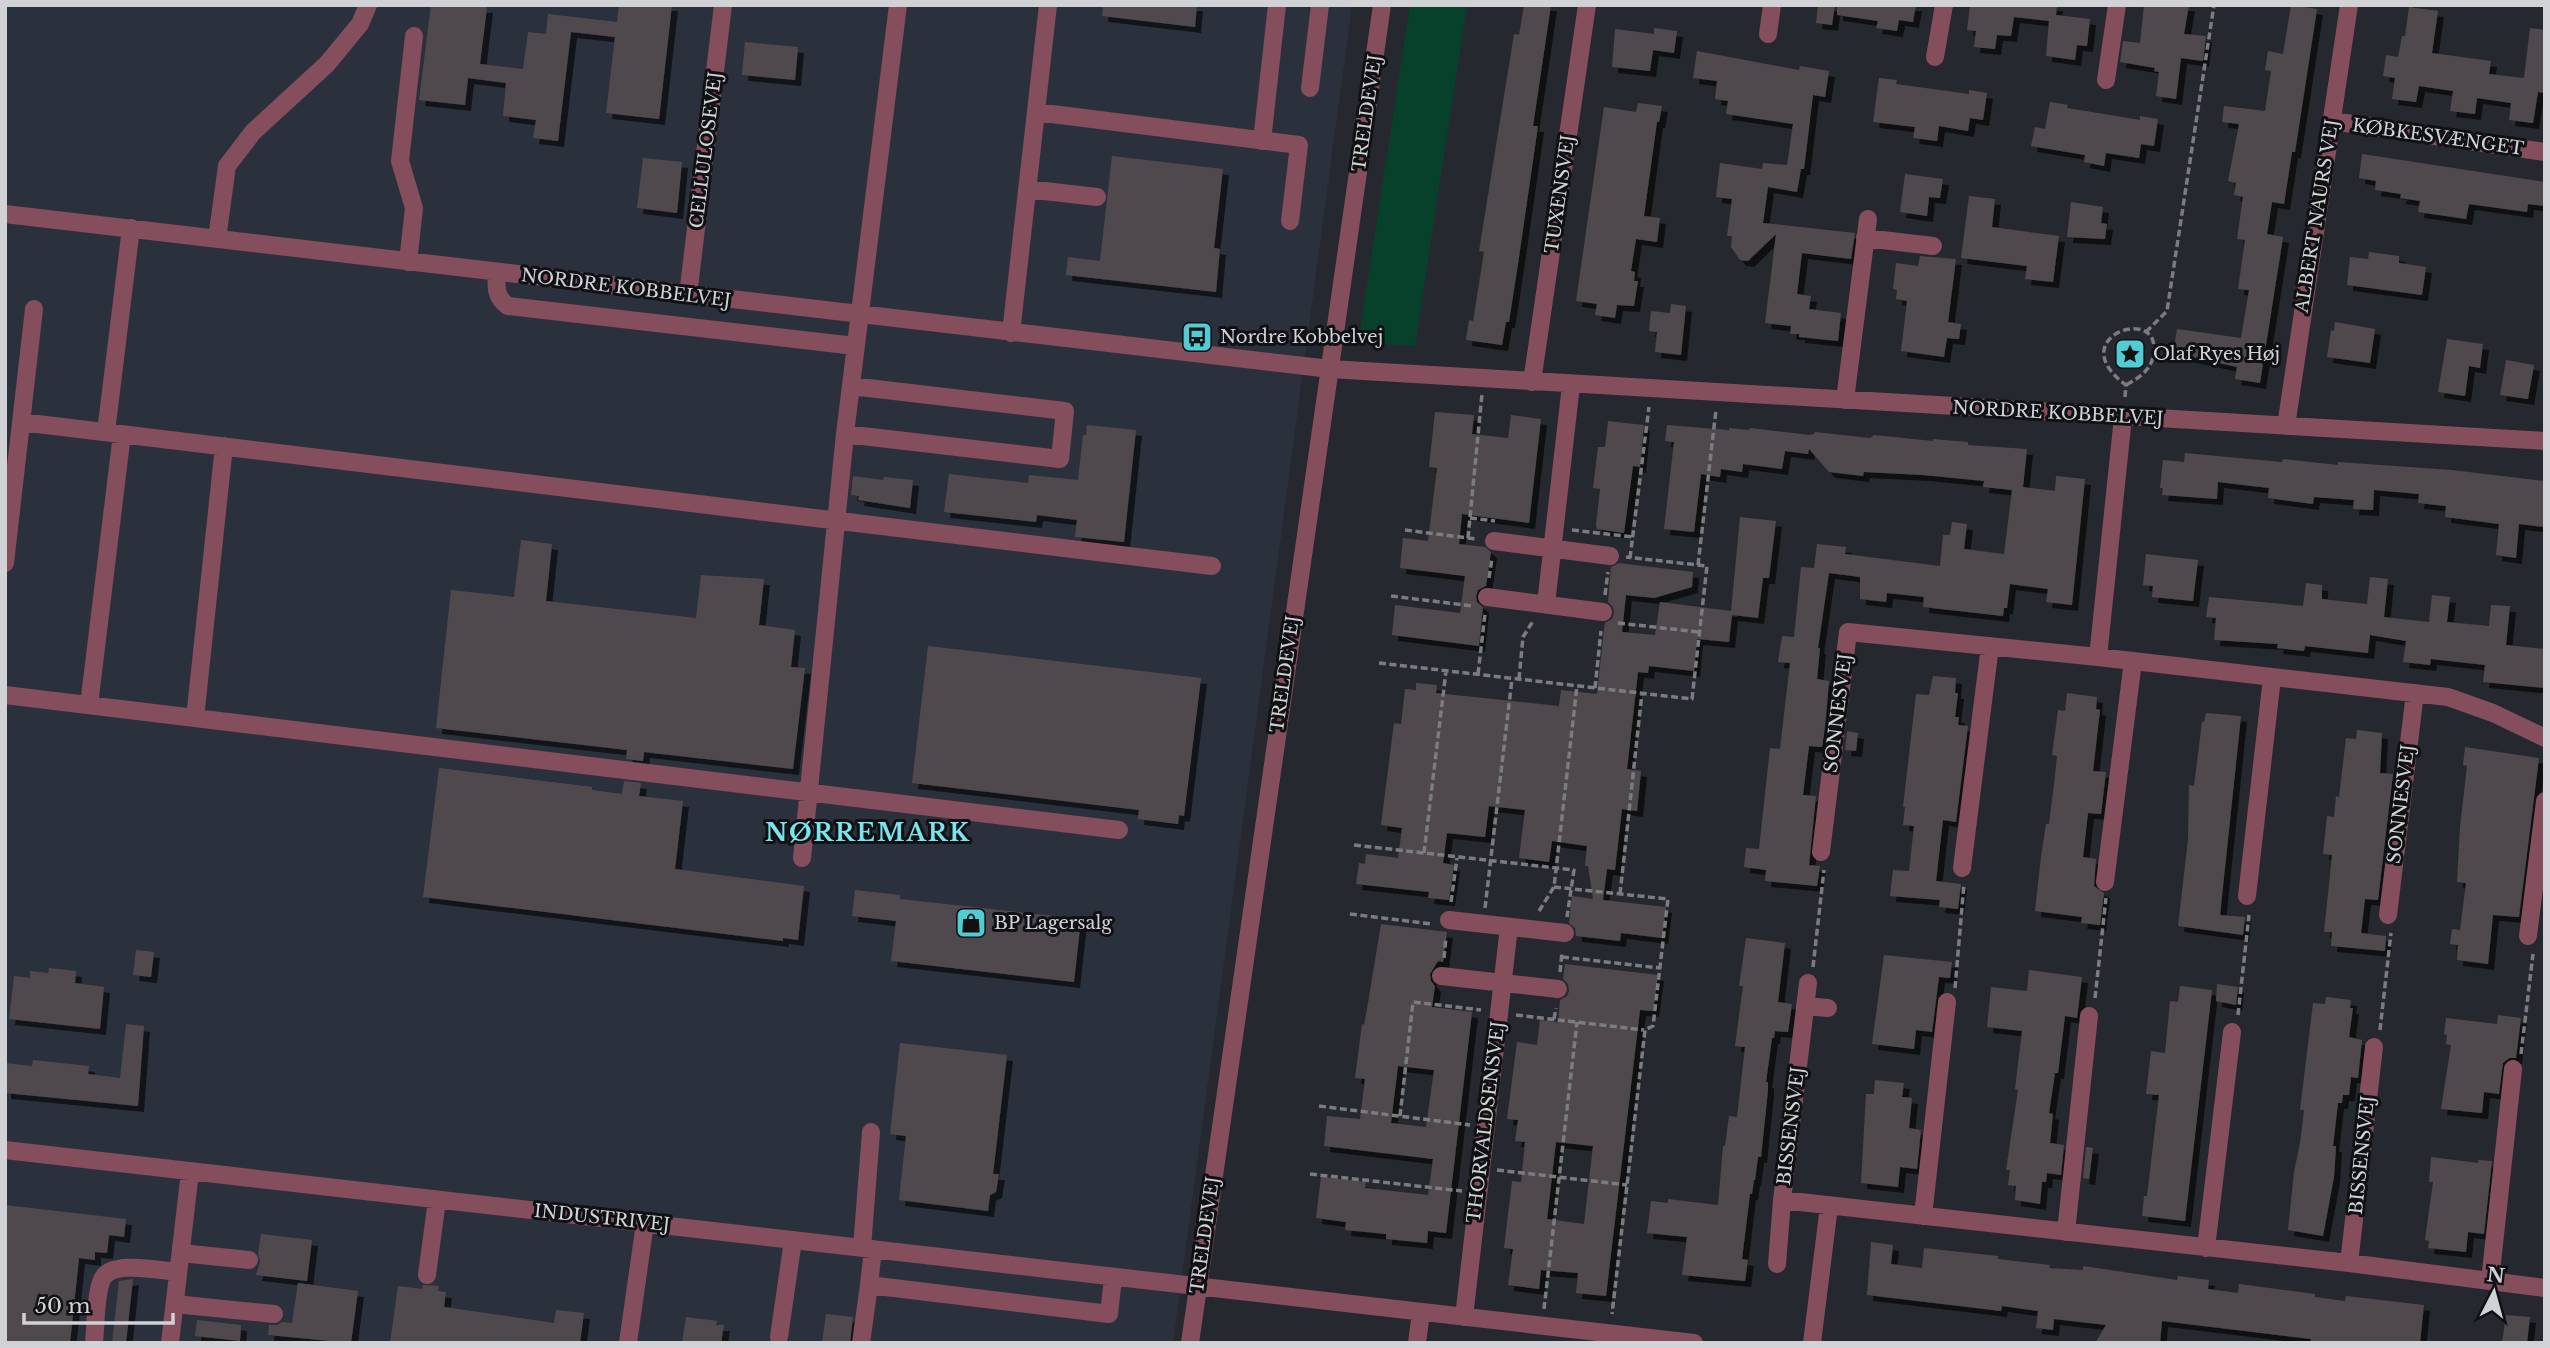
<svg xmlns="http://www.w3.org/2000/svg" width="2550" height="1348" font-family="'Libre Baskerville',serif">
<style>
.built{fill:#2b313c}
.green{fill:#07412b}
.building{fill:#4f494e;fill-rule:evenodd;filter:url(#shadow)}
.lines{fill:none;stroke-linecap:round;stroke-linejoin:round}
.path{stroke:#7a7c81;stroke-width:3.5;stroke-dasharray:7 3.5;stroke-linecap:butt}
.minor{stroke:#854e5c;stroke-width:18}
.labels{text-anchor:middle;dominant-baseline:central;stroke-width:6;stroke-linejoin:round;paint-order:stroke}
.street-label{font-size:18px;fill:#d0d2d6;stroke:#101114}
.poi-label{font-size:18px;fill:#d0d2d6;stroke:#101114;text-anchor:start}
.district-label{font-size:24px;font-weight:bold;letter-spacing:2px;fill:#79e4ec;stroke:#101114}
</style>
<defs>
<filter id="shadow"><feDropShadow dx="6" dy="6" stdDeviation="0" flood-color="#0009"/></filter>
</defs>
<rect width="100%" height="100%" fill="#25282e"/>
<path class="built" d="M5,5H1352L1173,1343H5Z"/>
<path class="green" d="M1410,5H1467L1415,346L1358,343Z"/>
<path class="building" d="M431,5L487,7L480,64L523,69L528,32L546,34L548,14L617,22L619,5H672L659,119L606,113L615,37L571,32L558,141L533,138L536,120L503,116L506,83L468,78L465,105L419,100Z
M1103,5H1197L1195,27L1102,16Z
M1524,5H1551L1533,126H1538L1519,257L1509,322H1506L1502,345L1466,340L1469,320L1473,321L1484,252L1479,251L1514,34L1519,35Z
M1818,5H1835L1832,25L1816,23Z
M1837,5H1916L1913,22L1899,20L1897,31L1876,28L1878,21L1837,15Z
M1970,5H2057L2056,15L2090,19L2087,46L2077,45L2075,60L2046,56L2049,21L2014,17L2011,36L1997,35L1995,49L1974,47L1976,31L1967,30Z
M2144,5H2189L2184,34L2206,36L2203,61L2181,58L2176,99L2156,96L2159,72L2154,71L2155,68L2120,62L2123,41L2140,43Z
M2291,5L2317,9L2295,152H2292L2284,204L2272,202L2267,234L2283,237L2260,383L2235,379L2237,367L2173,353L2177,329L2241,338L2249,290L2238,289L2245,240L2237,239L2243,197L2234,195L2236,183L2228,181L2239,124L2222,122L2224,106L2265,111L2271,71L2265,70L2268,51L2283,54Z
M2409,7L2438,11L2432,53L2491,61L2489,74L2524,78L2530,28L2545,30V93L2538,92L2533,123L2509,120L2511,103L2477,98L2475,114L2450,111L2453,91L2419,86L2416,102L2392,99L2395,78L2383,76L2386,55L2398,57L2402,36H2405Z
M1654,28L1677,31L1674,53L1653,50L1650,71L1612,67L1615,29L1654,34Z
M745,42L798,47L795,80L742,75Z
M1697,51L1799,70L1800,66L1829,71L1825,97L1813,95L1804,169H1801L1797,192L1768,187L1763,223L1855,233L1851,259L1802,253L1797,294L1811,296L1809,309L1841,313L1838,341L1799,337V334H1790L1791,326L1765,323L1776,234L1748,261L1740,260L1731,247L1732,236H1727L1732,199L1716,197L1720,163L1762,169L1763,163L1787,165L1793,124L1726,114L1728,101L1715,99L1717,81L1693,78Z
M1879,78L1897,80L1896,84L1969,94V90L1987,93L1983,120L1970,118L1968,131L1939,126L1937,141L1913,138L1915,127L1873,122Z
M2050,102L2068,105L2067,108L2104,114L2140,120V116L2158,119L2154,146L2141,144L2139,158L2106,153L2104,166L2084,162L2085,155L2031,146L2035,127L2045,129Z
M1638,103L1662,106L1659,122H1657L1644,216L1660,218L1657,242L1636,239L1631,271L1635,272L1634,281H1638L1634,306L1617,305L1615,318L1595,315L1597,304L1576,301L1604,107L1636,112Z
M2362,154L2545,182V206L2528,204L2527,212L2469,204L2466,219L2418,212L2420,201L2400,198L2401,194L2375,190L2376,181L2359,178Z
M1112,156L1223,169L1214,248L1220,249L1216,292L1066,275L1068,257L1100,261Z
M643,158L682,162L677,213L637,208Z
M1905,174L1943,179L1940,198L1929,197L1927,216L1900,212Z
M1969,196L1995,199L1992,227L2059,236L2053,282L2025,279L2027,266L1961,258Z
M2071,202L2103,207L2101,223L2107,224L2105,239L2067,237Z
M2369,252L2399,256V263L2426,267L2422,295L2347,285L2350,257L2368,259Z
M1920,256L1956,259L1948,322L1961,324L1959,339L1947,338L1944,357L1901,351L1907,301L1896,299L1897,290L1893,289L1896,263L1918,266Z
M1671,304L1686,306L1681,355L1655,352L1657,332L1649,331L1651,311L1670,313Z
M2335,322L2375,329L2370,363L2327,357L2331,330L2334,331Z
M2447,339L2483,344L2480,368L2469,366L2465,396L2438,392Z
M2506,360L2534,365L2528,399L2500,395Z
M1435,412L1474,415L1472,434L1508,438L1511,415L1541,419L1529,523L1462,514L1459,544L1485,547L1491,552L1486,586L1478,590L1476,596L1477,602L1483,607L1479,646L1392,635L1395,605L1460,613L1465,576L1400,568L1403,538L1428,541L1437,468L1429,467Z
M1608,421L1644,425L1640,467L1633,466L1624,533L1597,529L1596,525L1600,489L1593,488L1598,447H1605Z
M1087,425L1136,430L1124,542L1075,537L1077,520L1037,515L1036,522L944,512L949,474L1028,483L1029,475L1078,480L1083,435H1086Z
M1667,425L1729,430V428L1749,430L1750,428L1810,435L1814,434L1815,432L1870,438L1874,435L1933,441V439L1968,442V445L2027,449L2023,487L2055,491L2056,476L2085,479L2072,605L2046,602L2048,589L2010,584L2007,608H2004L2003,616L1923,607L1924,597L1887,593L1886,602L1860,599V577L1829,573L1818,648H1820L1817,679L1829,681L1825,728L1822,747L1809,746L1803,795L1816,796L1809,865L1820,866L1817,886L1765,881L1766,870L1744,867L1746,848L1759,849L1770,748L1780,749L1790,663L1778,662L1782,636L1794,637L1801,567L1814,568L1817,544L1846,547L1845,554L1940,566L1943,535H1950L1952,522L1967,524L1964,549L2004,554L2012,490L1983,487L1984,481L1923,475L1864,472L1863,476L1829,472L1809,449L1808,454L1785,451L1782,469L1743,464L1742,472L1721,469L1720,477L1701,474L1694,532L1664,529L1674,442L1665,441Z
M2185,453L2282,462L2283,459L2338,465V462L2452,470L2545,481V527L2519,524L2516,558L2496,555L2499,524L2445,517L2446,506L2418,503L2419,494L2374,490L2373,510L2353,509L2354,500L2314,497L2313,504L2268,498L2269,488L2218,482L2217,499L2162,495L2163,488H2160L2163,460L2184,462Z
M853,476L883,480L884,477L913,480L910,508L858,500L859,496L851,495Z
M1740,517L1776,521L1769,578H1763L1758,618L1732,615L1729,642L1697,639L1694,671L1649,666L1648,673L1638,672L1627,769L1641,771L1637,811L1622,809L1615,870L1607,869L1603,900L1666,907L1662,938L1621,933L1620,941L1576,936L1575,928L1569,923L1572,896L1593,899L1588,866H1585L1587,846L1552,841L1549,862L1519,858L1525,810L1489,806L1485,837L1447,833L1443,863L1454,865L1449,900L1428,898L1429,892L1356,884L1359,863L1365,864L1366,854L1398,858L1402,828L1381,825L1394,723L1401,724L1405,689L1416,690V683L1437,685L1436,693L1559,706L1561,690L1597,694L1604,629L1605,623L1612,619L1614,613L1613,607L1608,602L1611,567L1619,563L1693,572L1692,587L1654,598L1626,595L1622,632L1655,635L1660,602L1731,611Z
M521,540L552,544L546,601L696,618L701,575L764,579L759,625L795,630L791,667L805,668L793,769L644,752L643,761L626,759L627,750L436,728L451,590L514,597Z
M2146,554L2198,560L2193,601L2152,597L2153,586L2143,585Z
M2370,577L2388,579L2384,617L2429,622L2432,595L2450,597L2447,622L2489,626L2491,605L2510,606L2506,645L2545,649V688L2483,682L2485,665L2431,659L2430,665L2403,662L2406,641L2370,635L2368,653L2305,646L2304,651L2277,648L2278,644L2214,640L2216,618L2206,617L2209,597L2303,606L2306,583L2322,585V599L2367,604Z
M928,646L1201,678L1184,816L1179,815L1178,824L1138,819L1139,810L912,783Z
M1933,676L1956,678L1955,693H1958L1955,717H1959L1958,725L1968,726L1956,822L1943,820L1936,881L1961,884L1958,909L1939,907L1940,900L1890,896L1893,870L1909,871L1914,826L1903,825L1905,807H1903L1916,694L1929,695Z
M2067,693L2097,697L2096,709L2100,710L2093,771L2106,772L2101,814L2088,813L2083,857L2096,859L2094,886L2104,893L2100,925L2081,923L2082,917L2035,911L2041,857L2046,824H2049L2054,784L2057,756L2052,755L2058,710L2065,711Z
M2206,713L2241,716L2220,915L2245,917L2243,935L2178,926L2188,840L2189,785L2194,786L2202,722H2204Z
M2357,730L2382,733L2380,773L2393,774L2378,900L2365,899L2361,933L2386,936L2385,951L2331,946L2332,932H2324L2332,855L2323,854L2327,816L2334,817L2336,796L2339,797L2346,738L2356,739Z
M1847,731L1858,733L1856,751L1845,750Z
M2465,747L2539,758L2519,917L2493,915L2488,964L2457,960L2458,945L2450,944L2452,929L2460,930L2466,883L2457,882L2460,827L2467,766L2463,765Z
M439,768L592,787V790L622,794L624,781L641,783L639,796L683,801L675,869L804,886L798,940L783,938V941L423,897Z
M855,890L900,895V899L1081,919L1074,982L891,961L896,921L852,916Z
M1381,924L1447,932L1443,962L1438,961L1430,974L1431,981L1435,986L1432,1007L1472,1012L1446,1233L1428,1231L1427,1243L1386,1239V1234L1345,1230L1346,1222L1316,1218L1321,1177L1366,1182L1365,1188L1428,1195L1433,1159L1324,1146L1327,1116L1360,1119L1365,1079L1355,1078L1362,1024L1364,1025L1367,1009ZM1398,1066L1434,1070L1426,1127L1391,1123Z
M1746,938L1785,943L1778,1002L1792,1004L1788,1032L1775,1031L1774,1038H1772L1766,1082H1768V1090L1761,1157H1758L1755,1180H1754L1752,1194H1750L1742,1259L1748,1260L1745,1281L1682,1275L1687,1237L1647,1233L1651,1201L1668,1203V1199L1718,1205L1723,1146H1725L1729,1116L1737,1117L1745,1047L1735,1046L1743,986H1739Z
M136,950L154,952L151,977L133,975Z
M1884,955L1952,962L1950,978L1939,977L1932,1032L1916,1030L1914,1049L1872,1044Z
M1565,964L1658,975L1653,1011L1640,1010L1606,1296L1576,1293L1578,1273L1541,1270L1539,1289L1508,1285L1513,1249L1504,1248L1512,1181L1521,1182L1525,1142L1515,1141L1518,1120L1507,1119L1517,1042L1537,1045L1540,1020L1558,1022L1560,1000L1567,996L1569,991L1568,984L1563,979ZM1556,1142L1593,1146L1584,1224L1547,1219Z
M49,968L76,971L75,983L104,987L100,1029L9,1019L14,976L30,978V971L48,973Z
M2029,970L2082,977L2077,1018L2065,1016L2058,1073H2055L2049,1113L2053,1114L2050,1143L2064,1145L2061,1175L2047,1173L2046,1182H2042L2040,1204L2015,1200L2016,1186L2008,1185L2010,1170H2006L2018,1090L2015,1089L2022,1031L1987,1027L1991,987L2027,991Z
M2217,984L2238,987L2236,1005L2216,1001Z
M2180,986L2212,990L2185,1221L2142,1216L2144,1196H2147L2159,1095L2146,1094L2151,1051L2165,1053L2170,1001L2178,1002Z
M2326,997L2351,1000L2350,1008H2353L2349,1037L2362,1040L2358,1078L2351,1077L2349,1095H2343L2342,1103H2338L2333,1146H2336L2334,1177L2323,1236L2288,1230L2294,1172L2300,1143L2304,1110H2300L2313,1003L2325,1004Z
M2498,1015L2521,1018L2516,1058H2509L2503,1063L2499,1094L2484,1092L2482,1113L2441,1109L2451,1045L2446,1044L2447,1035L2444,1034L2446,1018L2497,1024Z
M126,1024L144,1026L138,1106L5,1093V1063L32,1066L33,1060L89,1066L88,1074L120,1078Z
M900,1043L1007,1055L993,1174H999L996,1192L990,1195L988,1211L899,1200L906,1136L890,1134Z
M1875,1080L1904,1083L1902,1097L1912,1098L1909,1128L1921,1130L1917,1169L1900,1167L1898,1187L1861,1183L1866,1094H1874Z
M2086,1147L2093,1148L2089,1179L2083,1178Z
M2431,1157L2478,1163V1160L2492,1161L2484,1234L2468,1232L2466,1252L2428,1248L2429,1241L2425,1240L2433,1182H2429Z
M5,1205L126,1219L124,1237L109,1235L107,1253L95,1252V1260L79,1258L70,1343H5Z
M261,1234L312,1240L307,1281L256,1275L260,1262L258,1254Z
M1871,1242L1893,1245L1891,1264L1922,1268L1924,1248L1998,1256V1259L2050,1265L2049,1268L2083,1270V1266L2177,1280L2178,1276L2209,1280L2208,1289L2238,1293L2239,1284L2315,1294V1297L2345,1301L2346,1296L2424,1305L2420,1343H2310L2311,1339L2162,1321L2160,1343H2095L2106,1325L2054,1319L2053,1330L2036,1328L2038,1311L2002,1306L2001,1311L1867,1295Z
M133,1279L126,1343H112L119,1281Z
M298,1283L358,1291L351,1343L268,1335L269,1325H278L282,1322L292,1323Z
M423,1285L439,1286L438,1291L446,1292L444,1307L554,1323L556,1310L584,1313L580,1343H390L398,1286L422,1289Z
M826,1314L853,1317L850,1343H822Z
M2506,1315L2530,1317L2527,1343H2502Z
M686,1317L717,1321L716,1325H724L721,1343H682Z
M197,1320L241,1325L240,1341L195,1336Z"/>
<g class="lines">
<path class="path" d="M2146,332L2167,311L2214,5
M2125,397L2126,385C2063,339 2154,306 2154,348C2154,368 2142,376 2126,385
M1470,518L1495,521
M1405,530L1476,539
M1572,530L1633,537
M1468,538L1482,394
M1630,558L1649,407
M1698,565L1716,410
M1489,578L1492,558
M1605,595L1608,572
M1391,596L1473,606
M1618,623L1699,632
M1379,663L1692,699L1707,566L1626,557
M1478,674L1485,614
M1519,679L1523,637L1533,621
M1595,688L1601,631
M1354,845L1574,870L1567,917
M1424,853L1446,671
M1554,887L1668,899L1653,1026L1645,1030L1612,1314
M1620,894L1642,693
M1451,902L1457,858
M1485,908L1512,679
M1539,911L1554,887L1577,686
M1350,914L1432,924
M1562,957L1660,968
M1444,958L1446,937
M1813,967L1824,870
M1560,972L1562,952
M1955,988L1964,884
M2095,998L2106,898
M1516,1015L1644,1030
M2238,1015L2249,915
M1554,1019L1556,1008
M2380,1030L2391,933
M2521,1054L2533,954
M1319,1106L1470,1125
M1400,1116L1413,1002L1481,1010
M1497,1170L1627,1185
M1310,1174L1462,1191
M1544,1309L1577,1022"/>
<path class="minor" d="M1768,34L1772,5
M1935,57L1944,5
M2106,80L2117,5
M1310,88L1320,5
M1036,112L1299,145L1290,221
M2332,121L2545,152
M1262,141L1277,5
M1027,189L1097,197
M5,214L1330,369L2545,441
M1865,238L1933,246
M217,239L227,166L253,132L327,64L360,24L368,5
M408,262L414,208L400,161L414,36
M497,272C496,287 495,297 508,306L855,346
M688,295L723,5
M1011,333L1048,5
M1532,382L1587,5
M851,386L1065,411L1060,459L845,434L898,5
M1845,400L1868,219
M21,422L1212,566
M2286,426L2349,5
M106,432L131,228
M1494,541L1610,556
M5,563L34,309
M1487,597L1603,612
M1546,604L1571,385
M2098,657L2123,417
M5,695L1119,830
M89,705L122,434
M195,718L224,446
M1821,852L1848,632L2098,657L2448,697L2493,713L2545,738
M802,858L845,434
M1962,868L1990,646
M2105,882L2133,661
M2247,896L2272,678
M2388,915L2415,693
M1449,920L1565,933
M2528,936L2545,801
M1441,976L1558,989
M1808,983L1782,1200L2349,1263L2545,1288
M1805,1006L1828,1008
M5,1150L1694,1343
M1923,1216L1947,1002
M2066,1232L2089,1016
M862,1248L871,1132
M2206,1248L2232,1032
M873,1249L869,1285L1109,1314L1113,1278
M181,1253L249,1260
M2349,1263L2374,1047
M1777,1264L1782,1200
M427,1275L437,1200
M2490,1281L2513,1069
M175,1304L274,1314
M1464,1317L1509,927
M779,1337L793,1240
M94,1343C96,1324 95,1300 101,1282C108,1258 160,1271 178,1272
M170,1343L190,1172
M628,1343L645,1223
M861,1343L869,1285
M1190,1343L1382,5
M1417,1343L1421,1312
M1812,1343L1829,1206"/>
</g>
<defs>
<g id="bus-square" transform="scale(1.575)"><rect x="-9" y="-9" width="18" height="18" rx="4" fill="#51ccd5" stroke="#101114"/><path d="M-5-6H5V4H4V6H2V4H-2V6H-4V4H-5ZM-3.5-4V0h7V-4ZM-3.5 1.2v1.5H-2V1.2ZM2 1.2v1.5H3.5V1.2Z" fill="#111"/></g>
<g id="sight-square" transform="scale(1.575)"><rect x="-9" y="-9" width="18" height="18" rx="4" fill="#51ccd5" stroke="#101114"/><path d="M0-6L1.8-2.2L6-1.7L2.9 1.2L3.7 5.4L0 3.3L-3.7 5.4L-2.9 1.2L-6-1.7L-1.8-2.2Z" fill="#111"/></g>
<g id="shop-square" transform="scale(1.575)"><rect x="-9" y="-9" width="18" height="18" rx="4" fill="#51ccd5" stroke="#101114"/><path d="M-5-2.5h2.3a2.7 3.5 0 0 1 5.4 0H5L5.5 6h-11ZM-1.5-2.5h3a1.5 2.3 0 0 0-3 0Z" fill="#111"/></g>
</defs>
<g fill-rule="evenodd">
<use href="#bus-square" x="1197" y="337"/>
<use href="#sight-square" x="2130" y="354"/>
<use href="#shop-square" x="971" y="923"/>
</g>
<g class="labels">
<g class="street-label">
<text transform="translate(1367 113) rotate(-82)">TRELDEVEJ</text>
<text transform="translate(2438 137) rotate(8)">KØBKESVÆNGET</text>
<text transform="translate(706 150) rotate(-83)">CELLULOSEVEJ</text>
<text transform="translate(1560 194) rotate(-82)">TUXENSVEJ</text>
<text transform="translate(2317 216) rotate(-81)">ALBERT NAURS VEJ</text>
<text transform="translate(626 288) rotate(7)">NORDRE KOBBELVEJ</text>
<text transform="translate(2058 413) rotate(3)">NORDRE KOBBELVEJ</text>
<text transform="translate(1285 674) rotate(-82)">TRELDEVEJ</text>
<text transform="translate(1838 713) rotate(-83)">SONNESVEJ</text>
<text transform="translate(2401 804) rotate(-83)">SONNESVEJ</text>
<text transform="translate(1486 1122) rotate(-83)">THORVALDSENSVEJ</text>
<text transform="translate(1791 1126) rotate(-83)">BISSENSVEJ</text>
<text transform="translate(2362 1155) rotate(-84)">BISSENSVEJ</text>
<text transform="translate(602 1218) rotate(6)">INDUSTRIVEJ</text>
<text transform="translate(1205 1235) rotate(-82)">TRELDEVEJ</text>
</g>
<g class="poi-label">
<text x="1220" y="337">Nordre Kobbelvej</text>
<text x="2153" y="354">Olaf Ryes Høj</text>
<text x="994" y="923">BP Lagersalg</text>
</g>
<g class="district-label">
<text x="868" y="832">NØRREMARK</text>
</g>
</g>
<rect width="2550" height="1348" fill="none" stroke="#d0d2d6" stroke-width="14"/>
<g transform="translate(2494 1292) rotate(6)" stroke="#101114" stroke-width="5" paint-order="stroke">
<path d="M0-5L12 26L0 18L-12 26Z" fill="#d0d2d6"/>
<text y="-10" font-size="19" font-weight="bold" text-anchor="middle" fill="#d0d2d6">N</text>
</g>
<path d="M24 1313v10h149v-10" fill="none" stroke="#d0d2d6" stroke-width="3.5"/>
<text x="35" y="1313" font-size="21" fill="#d0d2d6" stroke="#101114" stroke-width="5" paint-order="stroke">50 m</text>
</svg>
